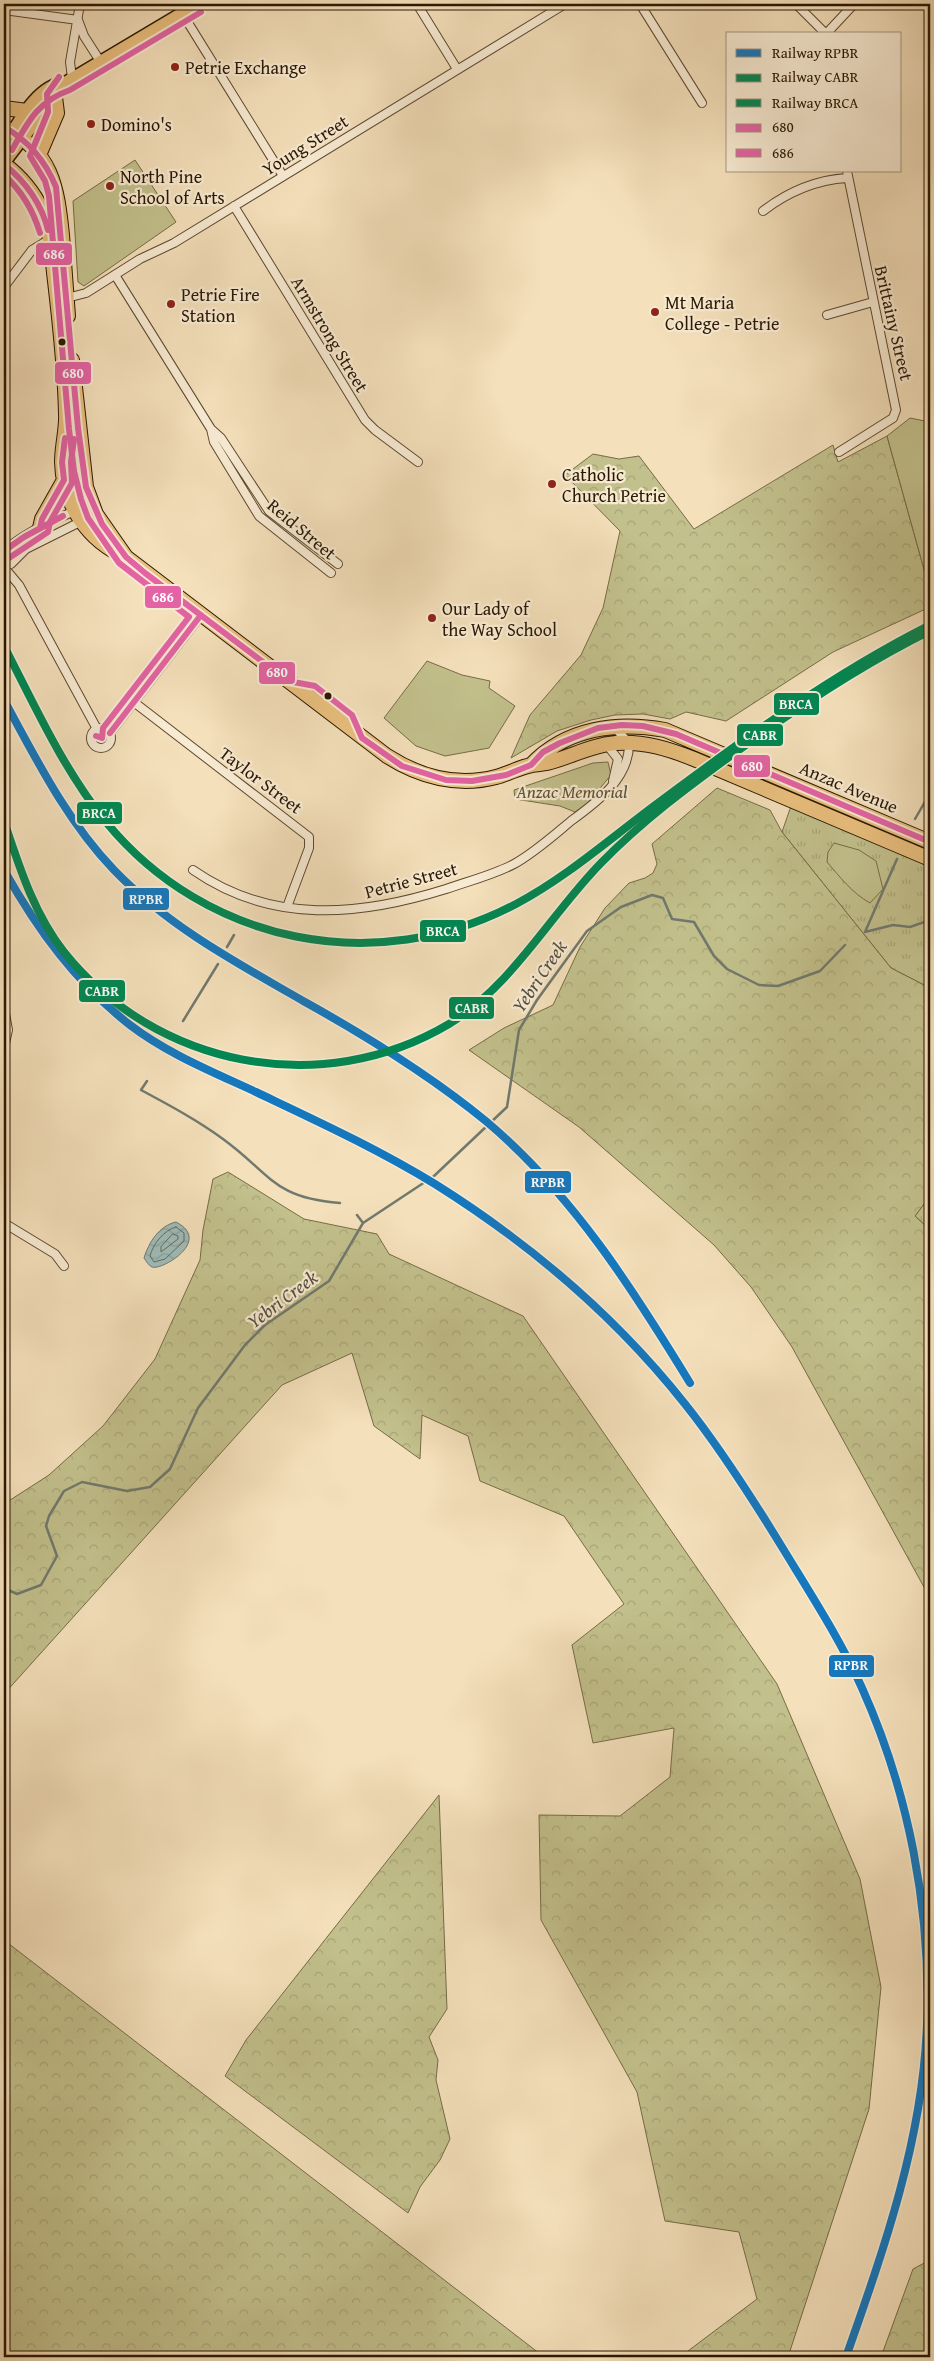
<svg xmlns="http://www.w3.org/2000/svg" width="934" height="2361" font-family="'Gentium Book Plus',serif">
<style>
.grass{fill:url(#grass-tufts);stroke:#766c46}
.forest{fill:url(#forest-crowns);stroke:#766c46}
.park{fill:#c2c08c;stroke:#766c46}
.water{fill:url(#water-waves);stroke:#70796e}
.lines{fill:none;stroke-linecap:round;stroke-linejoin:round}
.shore{stroke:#64695c;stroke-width:1}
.stream{stroke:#70796e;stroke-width:2.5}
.street-casing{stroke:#5c492f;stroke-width:10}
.primary-casing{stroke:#2a1700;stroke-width:14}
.highway-casing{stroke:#2a1700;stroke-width:16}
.street{stroke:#f8ebd3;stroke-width:8}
.primary{stroke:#eac07e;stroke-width:11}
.highway{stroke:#eac07e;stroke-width:14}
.bus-1-casing{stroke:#f8ebd3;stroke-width:10}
.bus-2-casing{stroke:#f8ebd3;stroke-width:10}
.bus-1{stroke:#e463a4;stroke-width:6}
.bus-2{stroke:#e463a4;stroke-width:6}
.rail-1-casing{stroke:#f8ebd3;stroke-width:11}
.rail-2-casing{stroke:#f8ebd3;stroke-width:11}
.rail-3-casing{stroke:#f8ebd3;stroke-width:11}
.rail-1{stroke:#1578be;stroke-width:8}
.rail-2{stroke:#008752;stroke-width:8}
.rail-3{stroke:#008752;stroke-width:8}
.poi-dot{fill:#8f2418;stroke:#f8ebd3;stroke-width:2}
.bus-dot{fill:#2a1700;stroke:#f8ebd3;stroke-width:2}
.labels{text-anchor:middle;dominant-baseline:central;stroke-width:4.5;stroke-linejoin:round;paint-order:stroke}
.poi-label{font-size:18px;fill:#2a1700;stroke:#f8ebd3;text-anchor:start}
.street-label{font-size:18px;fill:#2a1700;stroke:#f8ebd3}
.park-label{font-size:18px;font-style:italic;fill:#5f5231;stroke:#f8ebd3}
.water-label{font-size:19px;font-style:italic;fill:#535040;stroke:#f8ebd3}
.line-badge{stroke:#f8ebd3;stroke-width:2}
.badge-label{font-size:14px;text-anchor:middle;font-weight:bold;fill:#fff}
</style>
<defs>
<pattern id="grass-tufts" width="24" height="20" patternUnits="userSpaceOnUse" patternTransform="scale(1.25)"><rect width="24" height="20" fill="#c2c08c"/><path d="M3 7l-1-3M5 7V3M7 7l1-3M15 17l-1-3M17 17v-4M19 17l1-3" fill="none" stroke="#a7a477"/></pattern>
<pattern id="forest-crowns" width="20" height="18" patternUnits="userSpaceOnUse" patternTransform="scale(1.25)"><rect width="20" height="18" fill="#c2c08c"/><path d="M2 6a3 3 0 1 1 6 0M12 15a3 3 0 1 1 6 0" fill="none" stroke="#a7a477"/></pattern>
<pattern id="water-waves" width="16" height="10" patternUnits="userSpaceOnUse" patternTransform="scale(1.25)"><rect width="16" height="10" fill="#9ebbb8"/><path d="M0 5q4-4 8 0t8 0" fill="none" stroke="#88a09c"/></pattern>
</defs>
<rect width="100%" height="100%" fill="#f4e0bb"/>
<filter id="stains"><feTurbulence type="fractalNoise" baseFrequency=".004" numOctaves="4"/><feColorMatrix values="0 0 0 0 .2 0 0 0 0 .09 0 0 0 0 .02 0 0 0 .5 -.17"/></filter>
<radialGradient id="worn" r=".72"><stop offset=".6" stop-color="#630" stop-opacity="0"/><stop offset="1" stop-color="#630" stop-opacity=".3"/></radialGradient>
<path class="grass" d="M791,806L930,867V988L891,968L782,832Z
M930,1196V1230L915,1216Z"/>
<path class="forest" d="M887,436L930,591V607L833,652L726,721L686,712L670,719L643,714L615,715L591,720L557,731L511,758L530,715L581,655L603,608L620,531L565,475L593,454L619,459L639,456L694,529L833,445L838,462Z
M717,788L770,810L782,832L891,968L930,988V1196L915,1216L930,1230V1598L792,1347L751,1287L714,1245L579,1127L469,1050L504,1028L553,1005L580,947L605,908L629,883L645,878L653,873L657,864L652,844Z
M228,1172L304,1219L377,1234L389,1254L523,1316L777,1684L860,1879L881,1987L869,2109L788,2357H680L757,2299L739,2232L665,2221L637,2092L541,1920L539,1815L620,1816L670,1777L674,1728L593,1743L572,1645L624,1604L564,1516L480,1481L468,1436L422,1415L420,1459L374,1426L352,1353L282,1385L4,1694V1504L49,1475L103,1426L155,1359L200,1260L203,1230L213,1179Z
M439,1795L447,2009L429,2037L438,2060L436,2080L450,2139L440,2160L420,2187L408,2213L225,2076L246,2040Z
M4,1940L544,2357H4Z
M930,2260V2357H881L913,2269Z"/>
<path class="park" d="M135,160L176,222L84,286L78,282L73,201Z
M910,418L930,422V591L887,436Z
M427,661L462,675L490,681L489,688L515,706L489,748L445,756L416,746L384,718Z
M608,762L611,775L587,804L575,812L560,806L515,799L514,790L593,763Z
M834,843L859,850L876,861L883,889L870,903C852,893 840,877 827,862L828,852Z"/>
<path class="water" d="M176,1222C213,1241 161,1271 152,1267C149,1266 146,1261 144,1258C149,1242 159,1226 176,1222Z"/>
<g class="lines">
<path class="shore" d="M176,1227L184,1233V1241L165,1259L154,1262L150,1256C153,1244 164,1230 176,1227Z
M173,1234L178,1236V1239L161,1252V1247Z"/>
<path class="stream" d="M915,819L930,793
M865,932L897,859
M865,932L893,925L910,927L930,920
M227,947L234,935
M183,1021L218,964
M147,1081L141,1090C169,1105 197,1120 223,1139C271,1174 273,1198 340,1203
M357,1215L363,1223
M4,1588L17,1594L41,1585L57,1556L46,1526L49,1516L64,1491L82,1482L127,1491L150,1487L170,1469L198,1408L245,1345L265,1325L329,1281L363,1223L434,1176L507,1107L519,1030L537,1000L587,931L621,907L652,895L663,898L672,919L694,922L714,956L727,969L759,985L778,986L820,971L845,945"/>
<g class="street-casing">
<path id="street" d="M417,4L457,69
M640,4L702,103
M796,4L826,34
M4,10L78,20
M182,13L283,176
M78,20L84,36L100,61
M826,34L854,4
M72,78L70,62L80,4
M234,206L365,420L375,430L418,462
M763,211C789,191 815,180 847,178
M115,275L211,429L221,438L269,511L338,564
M4,287L32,250L50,239
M63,299L86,293L140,259L174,243L565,4
M827,315L873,302
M211,429L214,442L259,516L331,573
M839,452L893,418L896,410L847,171
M4,551C27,530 62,516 92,504
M11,564L26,549L96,514
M8,572L19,585L97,729
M135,703L309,837V848L287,907
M91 738a10 10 0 1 1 20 0a10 10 0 1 1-20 0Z
M110,733L201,615
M607,745L618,759L613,781
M193,870C272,925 360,916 446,889C469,881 493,875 514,864C534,853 553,836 571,821C597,802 630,778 629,743L615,728
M4,1008L8,1030L4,1048
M4,1223L55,1254L64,1266"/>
</g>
<g class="primary-casing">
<path id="primary" d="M4,146C18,123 36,85 66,82L197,4
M4,163L66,82"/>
</g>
<g class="highway-casing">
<path id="highway" d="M4,108L27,111
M4,127C52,152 57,186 62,235C64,262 66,289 68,316
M39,155L57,113L55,97
M4,164C20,176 33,191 42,210C51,232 52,257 55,281C60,324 65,369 66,413C67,429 62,445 62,462C63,504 88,541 126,557L387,756C420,777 458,787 496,777C508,774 520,767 532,765C537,764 542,764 547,763C571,757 591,745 616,743C644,741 669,749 694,759L930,859
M72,360L86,487L96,514L126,557
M40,528L42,519L64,480
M531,765C566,728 617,721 665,730L930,842"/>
</g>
<use href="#street" class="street"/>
<use href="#primary" class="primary"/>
<use href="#highway" class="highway"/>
<g class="bus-1-casing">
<path id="bus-1" d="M4,127C29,141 45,160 56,187L78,428L86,487L102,524L126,557L145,573L288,681L315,686L352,715L362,738L402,766L446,780L472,781L506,775L531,765L543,752L560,743L598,728L622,725L643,726L676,734L930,842
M4,164C26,182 41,202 48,230
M40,528L42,519L64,480L62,462L65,438
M4,551L24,537L63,516
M110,733L201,615"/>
</g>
<g class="bus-2-casing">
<path id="bus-2" d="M59,77L47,94L48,112L30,156L45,181L49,196L69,429L74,471L81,499L88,518L119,563L189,617L103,728L102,738L96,736
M12,150C28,122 38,101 70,90L201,12
M4,175C22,191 33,210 40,233
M9,558L48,532L50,522L72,483L71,462L74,439"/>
</g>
<use href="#bus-1" class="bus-1"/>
<use href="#bus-2" class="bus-2"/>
<g class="rail-1-casing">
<path id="rail-1" d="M4,700C36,759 67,821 114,870C169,927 237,963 305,1002C368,1037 431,1076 487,1122C573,1195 632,1288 690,1383
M4,870C37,929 76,983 130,1025C168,1054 213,1072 256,1092C317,1121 378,1149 435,1184C529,1243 616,1317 685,1404C721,1449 752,1498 782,1547C810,1593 840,1639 862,1688C909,1793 931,1909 927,2024C923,2139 884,2249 846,2357"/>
</g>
<g class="rail-2-casing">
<path id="rail-2" d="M4,821C19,866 34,914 64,952C156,1067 321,1100 449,1024C513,985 550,915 601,863C642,821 689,786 736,752C798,707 861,665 930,631"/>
</g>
<g class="rail-3-casing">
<path id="rail-3" d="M4,646C35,706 63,769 106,822C206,944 376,978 516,904C567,877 612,837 658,803C745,738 833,674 930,625"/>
</g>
<use href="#rail-1" class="rail-1"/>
<use href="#rail-2" class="rail-2"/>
<use href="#rail-3" class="rail-3"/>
</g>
<g class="poi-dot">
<circle cx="175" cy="67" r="5"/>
<circle cx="91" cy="124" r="5"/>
<circle cx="110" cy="186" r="5"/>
<circle cx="171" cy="304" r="5"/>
<circle cx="655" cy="312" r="5"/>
<circle cx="552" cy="484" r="5"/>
<circle cx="432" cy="618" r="5"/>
</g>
<g class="bus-dot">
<circle cx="62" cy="342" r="4.5"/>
<circle cx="328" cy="696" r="4.5"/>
</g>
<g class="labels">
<g class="poi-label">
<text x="185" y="67">Petrie Exchange</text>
<text x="101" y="124">Domino's</text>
<text x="120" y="176">North Pine<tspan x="120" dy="21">School of Arts</tspan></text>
<text x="181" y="294">Petrie Fire<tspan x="181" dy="21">Station</tspan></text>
<text x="665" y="302">Mt Maria<tspan x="665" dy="21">College - Petrie</tspan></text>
<text x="562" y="474">Catholic<tspan x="562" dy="21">Church Petrie</tspan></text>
<text x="442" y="608">Our Lady of<tspan x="442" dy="21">the Way School</tspan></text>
</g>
<g class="street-label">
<text transform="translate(305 145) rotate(-32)">Young Street</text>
<text transform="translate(894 323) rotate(77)">Brittainy Street</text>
<text transform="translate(330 334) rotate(59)">Armstrong Street</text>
<text transform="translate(302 529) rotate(40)">Reid Street</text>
<text transform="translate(261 780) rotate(37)">Taylor Street</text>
<text transform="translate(849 787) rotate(23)">Anzac Avenue</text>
<text transform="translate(411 880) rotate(-15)">Petrie Street</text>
</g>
<g class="park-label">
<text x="572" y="791">Anzac Memorial</text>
</g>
<g class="water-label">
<text transform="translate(539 976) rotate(-56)">Yebri Creek</text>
<text transform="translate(282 1299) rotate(-37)">Yebri Creek</text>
</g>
</g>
<g class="line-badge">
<rect x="35" y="242" width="38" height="24" rx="5" fill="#e463a4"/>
<rect x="54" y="361" width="38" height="24" rx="5" fill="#e463a4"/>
<rect x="144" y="585" width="38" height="24" rx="5" fill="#e463a4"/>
<rect x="258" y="661" width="38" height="24" rx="5" fill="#e463a4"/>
<rect x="773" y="692" width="47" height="24" rx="5" fill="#008752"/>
<rect x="736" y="723" width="48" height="24" rx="5" fill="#008752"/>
<rect x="733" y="754" width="38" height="24" rx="5" fill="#e463a4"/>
<rect x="76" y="801" width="47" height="24" rx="5" fill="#008752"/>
<rect x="122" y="887" width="48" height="24" rx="5" fill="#1578be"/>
<rect x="419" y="919" width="48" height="24" rx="5" fill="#008752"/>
<rect x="78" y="979" width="48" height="24" rx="5" fill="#008752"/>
<rect x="448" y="996" width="47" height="24" rx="5" fill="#008752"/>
<rect x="524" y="1170" width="48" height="24" rx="5" fill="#1578be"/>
<rect x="828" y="1654" width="47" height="24" rx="5" fill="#1578be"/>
</g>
<g class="badge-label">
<text x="54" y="259">686</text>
<text x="73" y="378">680</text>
<text x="163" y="602">686</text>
<text x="277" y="677">680</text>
<text x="796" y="709">BRCA</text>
<text x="760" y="740">CABR</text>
<text x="752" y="771">680</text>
<text x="99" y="818">BRCA</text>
<text x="146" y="904">RPBR</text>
<text x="443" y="936">BRCA</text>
<text x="102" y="996">CABR</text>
<text x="472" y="1013">CABR</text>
<text x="548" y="1187">RPBR</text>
<text x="851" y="1670">RPBR</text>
</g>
<rect width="934" height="2361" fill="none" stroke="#f4e0bb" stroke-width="20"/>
<rect x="5" y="5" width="924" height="2351" fill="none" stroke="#2a1700" stroke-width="2.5"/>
<rect x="10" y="10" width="914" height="2341" fill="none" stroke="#2a1700"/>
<rect x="726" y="32" width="175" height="140" fill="#f8ebd3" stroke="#a6967f"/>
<rect x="736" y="49" width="25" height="8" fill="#1578be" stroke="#a6967f"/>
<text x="772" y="58" font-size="15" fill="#2a1700">Railway RPBR</text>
<rect x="736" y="74" width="25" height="8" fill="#008752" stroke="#a6967f"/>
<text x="772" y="82" font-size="15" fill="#2a1700">Railway CABR</text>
<rect x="736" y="99" width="25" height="8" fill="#008752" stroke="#a6967f"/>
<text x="772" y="108" font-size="15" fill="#2a1700">Railway BRCA</text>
<rect x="736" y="124" width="25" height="8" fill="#e463a4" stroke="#a6967f"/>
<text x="772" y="132" font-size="15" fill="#2a1700">680</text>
<rect x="736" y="149" width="25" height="8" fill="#e463a4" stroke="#a6967f"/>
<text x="772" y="158" font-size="15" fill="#2a1700">686</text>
<rect width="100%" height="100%" filter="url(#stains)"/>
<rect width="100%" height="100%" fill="url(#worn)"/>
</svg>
